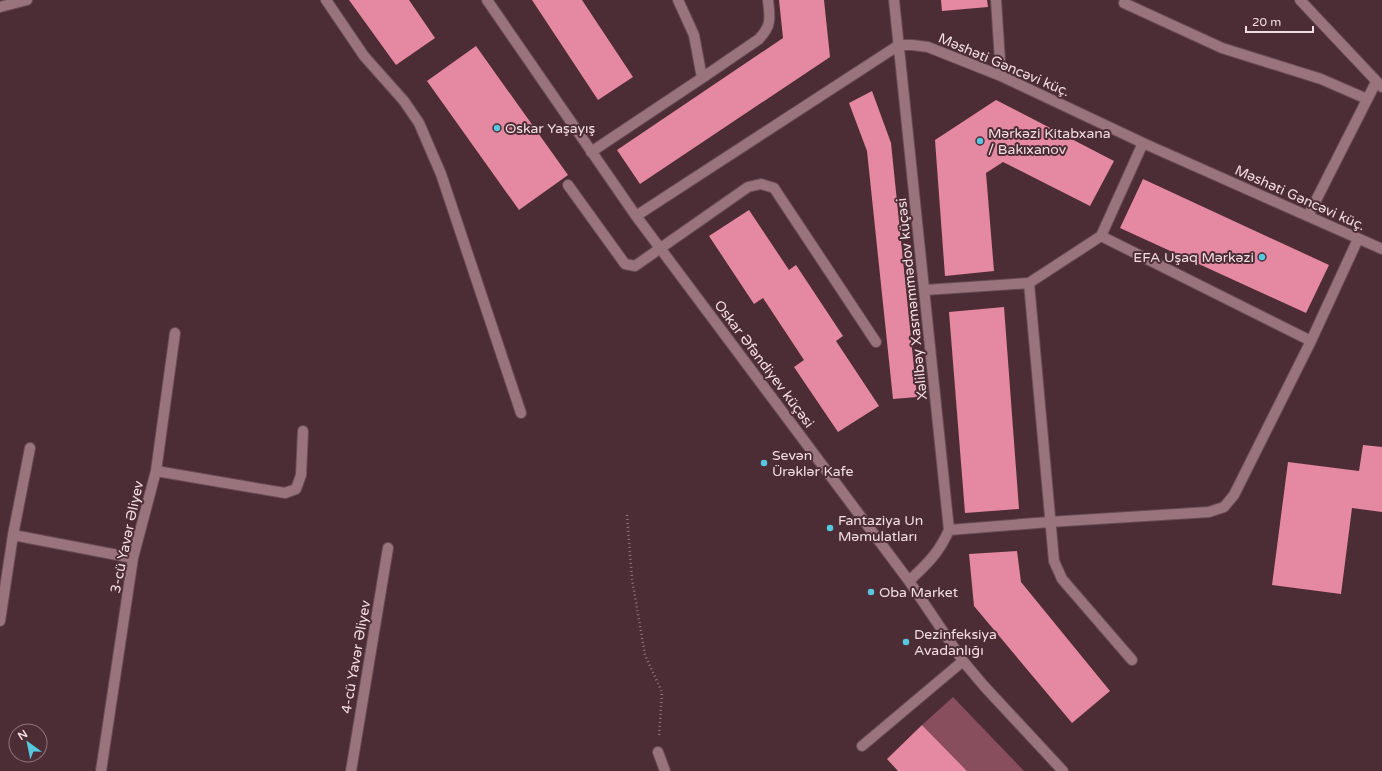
<svg xmlns="http://www.w3.org/2000/svg" width="1382" height="771" font-family="'Varela Round',sans-serif">
<style>
.green{fill:#884e5e}
.building{fill:#e588a1}
.lines{fill:none;stroke-linecap:round;stroke-linejoin:round}
.minor-casing{stroke:#684c54;stroke-width:12}
.path{stroke:#90747b;stroke-width:2.5;stroke-dasharray:1 3;stroke-linecap:butt}
.minor{stroke:#9a747d;stroke-width:10}
.poi-dot{fill:#56c9e1;stroke:#4d2d35;stroke-width:1.5}
.labels{text-anchor:middle;dominant-baseline:central;stroke-width:4;stroke-linejoin:round;paint-order:stroke}
.street-label{font-size:14px;fill:#f2dde1;stroke:#4d2d35}
.poi-label{font-size:14px;fill:#f2dde1;stroke:#4d2d35;text-anchor:start}
</style>
<rect width="100%" height="100%" fill="#4d2d35"/>
<path class="green" d="M953,697L1024,771H967L922,725Z"/>
<path class="building" d="M349,0H409L435,38L396,65Z
M532,0H582L633,77L598,100Z
M779,0H824L830,57L640,184L617,150L783,38Z
M941,0H987L988,7L942,11Z
M476,46L568,175L519,210L427,81Z
M872,91L891,143L917,397L893,399L867,151L849,103Z
M996,100L1114,161L1090,206L1003,162L986,173L994,271L945,276L935,140Z
M1143,179L1329,265L1306,313L1120,228Z
M749,210L789,270L796,265L843,336L836,341L879,406L838,432L794,367L804,360L763,298L754,304L709,236Z
M1004,307L1019,509L965,513L949,312Z
M1363,445L1382,447V512L1352,508L1341,594L1272,585L1288,462L1359,471Z
M1017,551L1021,582L1110,691L1072,723L974,606L969,554Z
M922,725L967,771H898L887,759Z"/>
<g class="lines">
<g class="minor-casing">
<path id="minor" d="M326,0L364,56L404,101L419,123L441,174L521,413
M487,0L636,216L909,581L963,661L984,686L1063,771
M894,0L949,530C939,553 927,564 909,581
M996,0L1001,76
M1300,0L1382,87
M1124,3L1222,48L1321,79L1367,99
M0,7L27,0
M702,78L759,39C772,25 770,18 768,0
M591,152L702,78L694,35L678,0
M568,185L625,264L635,266L748,187L761,184L774,188L876,342
M636,216L899,45H912L928,47L1001,76L1143,143L1382,249
M1308,216L1376,82
M1101,236L1143,143
M925,290L1029,283
M156,471L285,493L296,489L301,475L303,431
M949,530L1049,522L1209,512L1224,507L1234,495L1311,341L1358,239
M13,535L133,558
M0,621L13,535L30,448
M1132,660L1062,579L1054,561L1029,283L1101,236L1311,341
M862,746L963,661
M658,752L665,771
M101,771L133,558L156,471L175,333
M351,771L388,548"/>
</g>
<path class="path" d="M627,515L632,579L645,655L662,692L659,737"/>
<use href="#minor" class="minor"/>
</g>
<g class="poi-dot">
<circle cx="497" cy="128" r="4"/>
<circle cx="980" cy="141" r="4"/>
<circle cx="1262" cy="257" r="4"/>
<circle cx="764" cy="463" r="4"/>
<circle cx="830" cy="528" r="4"/>
<circle cx="871" cy="592" r="4"/>
<circle cx="906" cy="642" r="4"/>
</g>
<g class="labels">
<g class="street-label">
<text transform="translate(1004 65) rotate(23)">Məshəti Gəncəvi küç.</text>
<text transform="translate(1300 198) rotate(24)">Məshəti Gəncəvi küç.</text>
<text transform="translate(912 299) rotate(-96)">Xəlilbəy Xasməmmədov küçəsi</text>
<text transform="translate(764 364) rotate(53)">Oskar Əfəndiyev küçəsi</text>
<text transform="translate(127 537) rotate(-78)">3-cü Yavər Əliyev</text>
<text transform="translate(356 657) rotate(-80)">4-cü Yavər Əliyev</text>
</g>
<g class="poi-label">
<text x="505" y="128">Oskar Yaşayış</text>
<text x="988" y="133">Mərkəzi Kitabxana<tspan x="988" dy="16">/ Bakıxanov</tspan></text>
<text x="1254" y="257" text-anchor="end">EFA Uşaq Mərkəzi</text>
<text x="772" y="455">Sevən<tspan x="772" dy="16">Ürəklər Kafe</tspan></text>
<text x="838" y="520">Fantaziya Un<tspan x="838" dy="16">Məmulatları</tspan></text>
<text x="879" y="592">Oba Market</text>
<text x="914" y="634">Dezinfeksiya<tspan x="914" dy="16">Avadanlığı</tspan></text>
</g>
</g>
<g transform="translate(28 743) rotate(327)"><circle r="19" fill="#4d2d35" stroke="#8f737a"/>
<path d="M0-3L7 15L0 10L-7 15Z" fill="#56c9e1"/>
<text y="-6" font-size="11" font-weight="bold" text-anchor="middle" fill="#f2dde1">N</text>
</g>
<path d="M1246 26v6h67v-6" fill="none" stroke="#f2dde1" stroke-width="2"/>
<text x="1252" y="26" font-size="12" fill="#f2dde1" stroke="#4d2d35" stroke-width="3" paint-order="stroke">20 m</text>
</svg>
